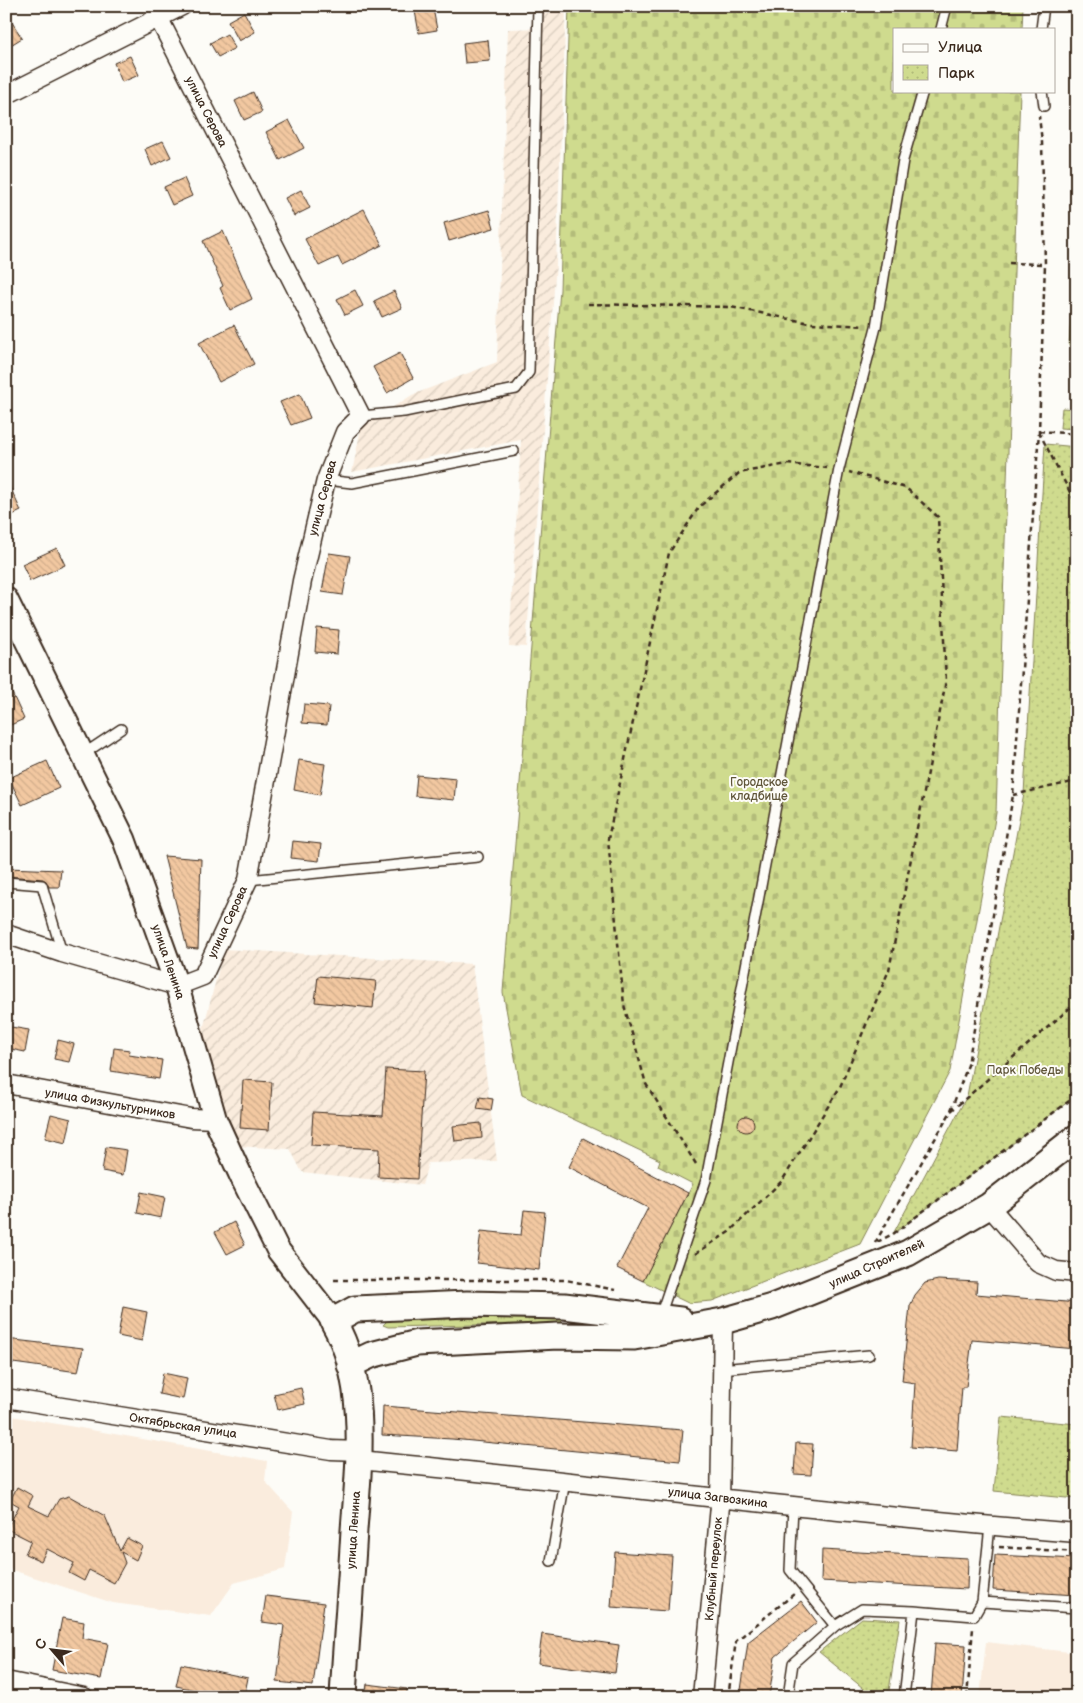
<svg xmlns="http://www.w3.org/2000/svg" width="1083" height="1703" font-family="'Balsamiq Sans',sans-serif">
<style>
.built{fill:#faecdd}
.industrial{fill:url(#industrial-furrows)}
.grass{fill:url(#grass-tufts);stroke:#858256}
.cemetery{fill:url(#cemetery-stones);stroke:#858256}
.park{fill:url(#park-dots);stroke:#858256}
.pitch{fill:#cfdb8e;stroke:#858256}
.building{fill:url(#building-back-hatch);stroke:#3b2a1e}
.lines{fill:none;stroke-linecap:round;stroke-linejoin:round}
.service-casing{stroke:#3b2a1e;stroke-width:12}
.minor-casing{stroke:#3b2a1e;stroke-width:21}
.tertiary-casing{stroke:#3b2a1e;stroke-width:26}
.secondary-casing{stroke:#3b2a1e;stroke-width:29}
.path{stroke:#3b2a1e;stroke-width:2.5;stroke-dasharray:5 4;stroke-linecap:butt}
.service{stroke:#fdfcf7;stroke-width:9}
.minor{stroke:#fdfcf7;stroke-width:18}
.tertiary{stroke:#fdfcf7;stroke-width:22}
.secondary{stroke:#fdfcf7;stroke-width:25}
.labels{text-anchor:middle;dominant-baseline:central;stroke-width:4;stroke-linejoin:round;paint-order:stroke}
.street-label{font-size:12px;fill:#3b2a1e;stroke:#fdfcf7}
.park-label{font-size:12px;fill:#60563a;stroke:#fdfcf7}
</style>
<defs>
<pattern id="industrial-furrows" width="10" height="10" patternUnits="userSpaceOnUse" patternTransform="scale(1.25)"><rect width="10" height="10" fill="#faecdd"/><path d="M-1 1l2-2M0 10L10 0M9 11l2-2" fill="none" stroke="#d7cbbd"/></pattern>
<pattern id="grass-tufts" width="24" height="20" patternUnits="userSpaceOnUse" patternTransform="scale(1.25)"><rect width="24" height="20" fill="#cfdb8e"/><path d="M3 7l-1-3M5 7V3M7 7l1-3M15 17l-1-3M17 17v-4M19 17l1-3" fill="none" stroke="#b3bc7a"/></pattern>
<pattern id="cemetery-stones" width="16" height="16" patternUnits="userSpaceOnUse" patternTransform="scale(1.25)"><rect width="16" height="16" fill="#cfdb8e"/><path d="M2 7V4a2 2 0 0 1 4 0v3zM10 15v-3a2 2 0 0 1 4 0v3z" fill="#b3bc7a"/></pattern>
<pattern id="park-dots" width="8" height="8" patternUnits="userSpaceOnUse" patternTransform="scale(1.25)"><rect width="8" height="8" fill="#cfdb8e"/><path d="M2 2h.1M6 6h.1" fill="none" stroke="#b3bc7a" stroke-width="1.8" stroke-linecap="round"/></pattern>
<pattern id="building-back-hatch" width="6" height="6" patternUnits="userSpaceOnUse" patternTransform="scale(1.25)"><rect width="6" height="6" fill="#f2c8a1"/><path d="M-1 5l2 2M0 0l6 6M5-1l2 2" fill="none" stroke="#d0ac8a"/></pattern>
</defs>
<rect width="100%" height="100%" fill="#fdfcf7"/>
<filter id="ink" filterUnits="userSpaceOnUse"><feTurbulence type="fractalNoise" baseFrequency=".02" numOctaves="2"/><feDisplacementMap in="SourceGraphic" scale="10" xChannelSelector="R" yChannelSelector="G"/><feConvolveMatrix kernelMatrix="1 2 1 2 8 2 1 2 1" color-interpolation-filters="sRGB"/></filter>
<g filter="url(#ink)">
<path class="built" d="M12,1416L267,1461L265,1481L293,1512L285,1569L234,1583L211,1616L113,1603L6,1568V1441Z
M986,1642L1077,1653V1697H980Z"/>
<path class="industrial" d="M543,6H566L556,264L526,647L509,646L521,440L352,472L361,428L412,395L497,362L508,29L543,28Z
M224,949L472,964L497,1161L428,1163L422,1185L302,1172L290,1149L236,1146L202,1033Z"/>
<path class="grass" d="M559,1317L564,1319L560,1323L388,1327L383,1325L388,1320Z"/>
<path class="cemetery" d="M569,6H1023L1022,29H894V91H1020L996,813L950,1071L860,1244L712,1301L688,1303L643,1281L693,1184L658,1166L660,1160L522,1095L503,992L560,290Z"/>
<path class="park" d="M1062,408L1077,409V429L1060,428Z
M1045,444L1077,447V1095L893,1234L967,1096L1024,794Z
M1001,1417L1077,1424V1499L994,1491Z
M862,1618L900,1620L888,1697H874L819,1652Z"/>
<path class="pitch" d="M1077,222V346H1069Z"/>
<path class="building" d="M433,8L437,30L419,33L415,11Z
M244,12L255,32L239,41L228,21Z
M6,13L22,38L6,48Z
M227,34L235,48L218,57L210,43Z
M488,40L490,61L465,63L463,43Z
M130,56L139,75L122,82L114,63Z
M253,92L262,112L244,120L235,101Z
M289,120L304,148L280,160L266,132Z
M163,141L171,157L152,166L145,149Z
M184,178L192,196L172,205L164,187Z
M301,190L310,208L294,216L285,198Z
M364,209L382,245L342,265L338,257L319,266L305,239Z
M489,210L494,228L449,241L444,223Z
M223,231L252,299L230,310L220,288L223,286L203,241Z
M355,290L363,306L345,315L337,299Z
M394,291L402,308L382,317L374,301Z
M234,325L254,364L219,382L199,343Z
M400,353L413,378L387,393L373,367Z
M300,394L310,418L291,425L280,402Z
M6,478L21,511L6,518Z
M57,548L65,565L30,581L22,564Z
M329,553L350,556L343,595L322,592Z
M317,628L339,630L337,654L315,652Z
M6,680L24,719L6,727Z
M304,704L329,706L327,725L302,723Z
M299,760L325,764L320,795L294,790Z
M47,761L59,788L22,805L9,778Z
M417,775L456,779L454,800L415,796Z
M293,841L321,844L319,861L291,858Z
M164,856L201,859L198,949L187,948Z
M6,868L61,870L59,887H49L46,881L43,879L6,876Z
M318,976L376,981L373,1008L315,1002Z
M11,1027L29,1030L25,1052L6,1048Z
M58,1040L74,1044L69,1062L54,1059Z
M114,1048L130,1050L129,1055L162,1060L159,1079L111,1071Z
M386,1069L424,1071L417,1179L378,1177L379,1149L311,1145L313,1112L383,1116Z
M243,1080L272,1082L269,1130L240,1128Z
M480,1097L493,1099L491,1111L477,1109Z
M51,1114L71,1119L66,1143L45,1138Z
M738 1124a8 8 0 1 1 16 0a8 8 0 1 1-16 0Z
M481,1123L482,1138L455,1141L453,1126Z
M583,1138L688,1193L643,1281L617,1268L648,1208L569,1167Z
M106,1147L127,1150L123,1175L102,1171Z
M141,1192L165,1197L161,1218L137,1213Z
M524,1210L545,1212L539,1270L477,1263L481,1231L521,1235Z
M234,1222L245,1245L227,1254L215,1232Z
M938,1280L977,1282L976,1294L1077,1303V1349L972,1340L966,1387H962L957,1451L911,1447L915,1383L902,1381L910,1306L915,1295L925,1283Z
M123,1307L147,1312L142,1341L118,1336Z
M6,1339L83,1348L78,1372L6,1362Z
M163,1373L187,1378L183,1399L159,1394Z
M301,1388L305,1404L278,1410L274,1394Z
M383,1406L683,1430L680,1461L452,1439L382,1435Z
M796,1443L813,1444L811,1475L794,1474Z
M17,1487L33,1496L28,1506L49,1516L59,1499L69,1496L105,1516L120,1551L127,1538L142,1546L136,1560L121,1552L125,1563L114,1583L89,1570L84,1581L69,1573L74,1563L47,1549L41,1561L25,1554L31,1541L7,1529L19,1506L10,1501Z
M822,1550L968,1558L967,1589L821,1581Z
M615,1552L672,1556L668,1611L611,1607Z
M995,1555L1077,1559V1595L993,1590Z
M266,1596L324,1603L313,1686L277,1682L284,1625L262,1622Z
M801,1601L817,1622L775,1657L769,1697H740L748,1642Z
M62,1618L84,1622L82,1638L108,1643L101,1679L52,1670Z
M542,1634L619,1645L615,1673L538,1663Z
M935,1643L966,1645L962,1697H931Z
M181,1664L248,1678L244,1697H231L176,1686Z
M367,1684L407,1689V1697H365Z"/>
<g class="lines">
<g class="service-casing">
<path id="service" d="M941,29L947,6
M1041,29L1044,6
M1042,91L1044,106
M361,416L404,412L516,389L529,372L538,6
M326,480L352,483L514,451
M82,755L121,729
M248,880L478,857
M6,882L42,885L62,953
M660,1316L706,1180L839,469L876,327L903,160L923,91
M721,1369L869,1355
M793,1507L790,1570L835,1626
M551,1561L565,1481
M982,1602L1077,1608
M914,1611L974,1616L982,1602L990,1526
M788,1697L793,1663L835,1626L862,1609L914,1611L904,1697"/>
</g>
<g class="minor-casing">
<path id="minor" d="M6,95L182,6
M6,934L62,953L177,986L203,976L248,880L302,581L326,480L345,432L361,416L158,17L154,6
M6,1084L191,1118L215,1119
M989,1206L1038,1263L1056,1271L1077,1273
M6,1398L331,1450L359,1451
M359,1460C598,1483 837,1514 1077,1533
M6,1681L84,1697
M702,1697L720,1506L723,1321"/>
</g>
<g class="tertiary-casing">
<path id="tertiary" d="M6,599L124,839L177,986L215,1119L242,1178L278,1250L333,1321"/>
</g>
<g class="secondary-casing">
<path id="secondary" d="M350,1365L371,1355L417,1343L558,1336L634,1337L723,1321L772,1307L908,1253L989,1206L1077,1137
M343,1697C346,1641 351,1585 354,1530C359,1462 369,1383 333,1321L355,1309L467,1304L564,1306L680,1320"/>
</g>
<path class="path" d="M1009,263L1045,264
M588,304L731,307L810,323L865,326
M1039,431L1077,434
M1039,432L1077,506
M1013,795L1077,781
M951,1111L1077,1002
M696,1164L646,1084L624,1005L608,839L669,553L699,507L739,473L787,464L827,468
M877,1242L893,1234L1077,1095
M875,1243L950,1113L968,1065L1013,795L1039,431L1045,264L1042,142L1039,116
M695,1254L729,1232L782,1181L840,1087L889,970L946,681L938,517L906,488L849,472
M334,1280H566L615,1290
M999,1547L1077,1552
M728,1697L736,1641L794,1594
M967,1697L973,1628"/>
<use href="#service" class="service"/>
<use href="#minor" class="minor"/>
<use href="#tertiary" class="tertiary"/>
<use href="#secondary" class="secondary"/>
</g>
</g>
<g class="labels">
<g class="street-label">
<text transform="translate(206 112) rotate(63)">улица Серова</text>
<text transform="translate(323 498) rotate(-75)">улица Серова</text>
<text transform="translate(228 922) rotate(-65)">улица Серова</text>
<text transform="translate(168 962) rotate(71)">улица Ленина</text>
<text transform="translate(110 1104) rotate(10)">улица Физкультурников</text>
<text transform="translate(877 1264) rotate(-24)">улица Строителей</text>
<text transform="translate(183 1426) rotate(9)">Октябрьская улица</text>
<text transform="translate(718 1498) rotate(7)">улица Загвозкина</text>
<text transform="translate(354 1530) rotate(-86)">улица Ленина</text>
<text transform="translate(714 1569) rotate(-85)">Клубный переулок</text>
</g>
<g class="park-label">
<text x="759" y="782">Городское<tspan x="759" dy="14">кладбище</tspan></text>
<text x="1025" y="1070">Парк Победы</text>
</g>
</g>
<rect width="1083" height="1703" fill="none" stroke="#fdfcf7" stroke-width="25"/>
<rect x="12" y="12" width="1058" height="1678" fill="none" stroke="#3b2a1e" stroke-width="2" filter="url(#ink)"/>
<rect x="893" y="28" width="162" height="65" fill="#fdfcf7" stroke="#afa8a0"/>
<rect x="903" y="44" width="25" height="8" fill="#fdfcf7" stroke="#afa8a0"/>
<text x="938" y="52" font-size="15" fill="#3b2a1e">Улица</text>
<rect x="903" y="65" width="25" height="15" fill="url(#park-dots)" stroke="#afa8a0"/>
<text x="938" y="78" font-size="15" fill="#3b2a1e">Парк</text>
<g transform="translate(52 1650) rotate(298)" stroke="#fdfcf7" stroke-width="4" paint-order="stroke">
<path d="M0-4L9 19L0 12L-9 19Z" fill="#3b2a1e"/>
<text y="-8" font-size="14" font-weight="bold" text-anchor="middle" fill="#3b2a1e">С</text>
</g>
</svg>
